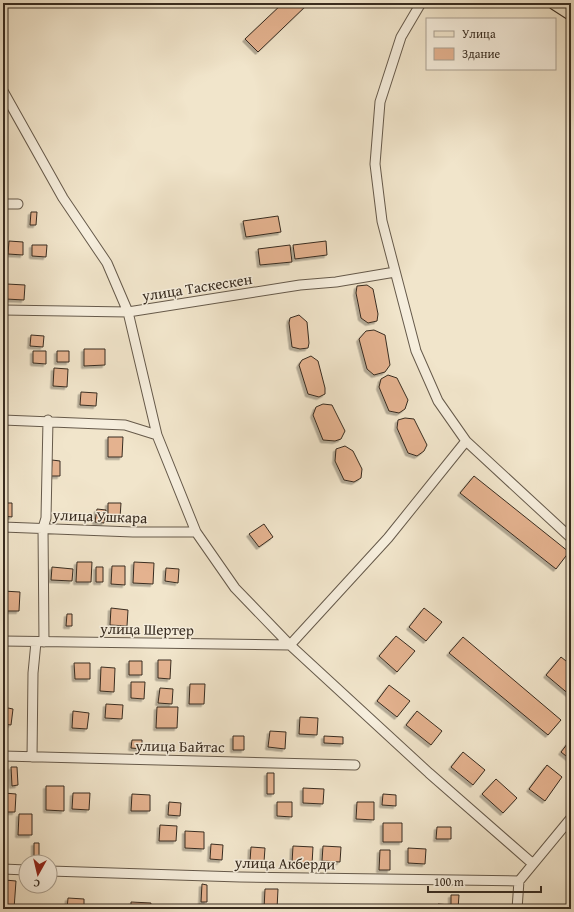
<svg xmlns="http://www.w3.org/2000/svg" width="574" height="912" font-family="'Gentium Book Plus',serif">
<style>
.building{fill:#e4b28f;stroke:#382c20;filter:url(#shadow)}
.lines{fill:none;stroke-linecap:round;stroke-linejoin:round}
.minor-casing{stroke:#665a4b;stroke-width:11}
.major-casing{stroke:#382c20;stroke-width:14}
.minor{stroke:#f6eedd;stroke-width:9}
.major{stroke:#f1e5cb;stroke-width:12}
.labels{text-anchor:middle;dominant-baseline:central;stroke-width:3;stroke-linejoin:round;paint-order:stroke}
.street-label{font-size:15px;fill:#382c20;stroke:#f6eedd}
</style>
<defs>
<filter id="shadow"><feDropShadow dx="-2.5" dy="2.5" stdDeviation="0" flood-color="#0004"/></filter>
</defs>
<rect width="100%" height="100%" fill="#f1e5cb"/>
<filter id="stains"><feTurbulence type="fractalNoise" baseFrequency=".005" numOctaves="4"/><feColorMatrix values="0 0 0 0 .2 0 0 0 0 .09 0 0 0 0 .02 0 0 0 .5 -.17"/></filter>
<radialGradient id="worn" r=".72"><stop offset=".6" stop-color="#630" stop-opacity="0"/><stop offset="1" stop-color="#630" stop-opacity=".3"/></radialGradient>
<path class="building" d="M283,3H309L258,52L245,39Z
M31,212H37L36,225H30Z
M278,216L281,232L246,237L243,221Z
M9,241L23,242V255L8,254Z
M326,241L327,255L295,259L293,245Z
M32,245H47L46,257L32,256Z
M290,245L292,262L260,265L258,249Z
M7,284L25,285L24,300L6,299Z
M367,285L373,289L378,314L377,321L368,323L361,318L356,293L357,286Z
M299,315L307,322L309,343L308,348L300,349L292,347L289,323L290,318Z
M374,330L385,335L390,365L385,372L374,375L367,369L359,339L366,331Z
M31,335L44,336L43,347L30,346Z
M84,349H105V365L84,366Z
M33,351H46V364L33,363Z
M57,351H69V362H57Z
M311,356L318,361L325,388V394L319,397L308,394L299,365L302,360Z
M54,368L68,369L67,387L53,386Z
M388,375L397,378L408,400L405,409L399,413L389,411L379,387L381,379Z
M81,392L97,393L96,406L80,405Z
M323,404L332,405L345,431L341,439L335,441L323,440L313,415L316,407Z
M405,418L414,419L427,445L424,451L417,456L408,453L397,428L398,420Z
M108,437H123L122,457H108Z
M345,446L353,451L362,469L361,478L354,482L344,480L335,461L336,449Z
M52,460L60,461V476H51Z
M474,476L569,552L556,569L460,493Z
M3,503H12V517L3,516Z
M108,503H121L120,518L108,517Z
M97,509L106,510L104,523L95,522Z
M264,524L273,537L259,547L249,534Z
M77,562H92L91,582H76Z
M134,562L154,563L153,584L133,583Z
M112,566H125V585L111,584Z
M52,567L73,569L72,581L51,580Z
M96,567H103V582H96Z
M166,568L179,569L178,583L165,581Z
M3,591L20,592L19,611H3Z
M111,608L128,610L127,626L110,625Z
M424,608L442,622L426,641L409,627Z
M67,614H72V626H66Z
M396,636L415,651L397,672L379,656Z
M463,637L561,720L548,735L449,653Z
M561,657L571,665V696L546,675Z
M158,660H171L170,679L158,678Z
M129,661H142V675H129Z
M74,663H90V679H75Z
M101,667L115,668L114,692L100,691Z
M131,682H145L144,699L131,698Z
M190,684H205L204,704H189Z
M389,685L410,701L397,717L377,701Z
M160,688L173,689L172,704L158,703Z
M106,704L123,705L122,719L105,718Z
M3,707L13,709L11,725L3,724Z
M157,707H178L177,728H156Z
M73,711L89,713L87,729L72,728Z
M417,711L442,731L431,745L406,725Z
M300,717L318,718L317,735L299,734Z
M270,731L286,732L285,749L268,747Z
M233,736H244V750H233Z
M324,736L343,737V744L324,743Z
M571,739V760L561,752Z
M132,740H142V749L131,748Z
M463,752L485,770L473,785L451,767Z
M547,765L562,777L545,801L529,789Z
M11,767H17L18,785L12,786Z
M267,773H274V794H267Z
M496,779L517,798L503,813L482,794Z
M46,786H64V811L46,810Z
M3,788H4V793L16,794L15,812H3Z
M303,788L324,789L323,804L303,803Z
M73,793H90L89,810L72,809Z
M132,794L150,795V811H131Z
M383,794L396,795V806L382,805Z
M169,802L181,803L180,816L168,815Z
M277,802H292V817L277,816Z
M357,802H374V820L356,819Z
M19,814H32V835H18Z
M383,823H402V842H383Z
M160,825L177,826L176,841H159Z
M437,827H451V839H436Z
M185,831L204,832V849L185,848Z
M34,843H39V858H34Z
M211,844L223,845L222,860L210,859Z
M293,846L313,847L312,864L292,863Z
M323,846L341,847L340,862L322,861Z
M251,847L265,848L264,862L250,861Z
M408,848L426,849L425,864L408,863Z
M380,850H390V870H379Z
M5,880L16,881L14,909H3Z
M202,884L207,885V902H201Z
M265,889H278L277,909H264Z
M451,895H459L458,909H438V904L451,905Z
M68,898L84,899V909H67Z
M131,902L151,903L150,909H131Z
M98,905L118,906V909H98Z"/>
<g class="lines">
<g class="minor-casing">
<path id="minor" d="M3,91L63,198L107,263L128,312L157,435L196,532L235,588L290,645L429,773L533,864
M3,204H18
M3,310L128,312L300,285L336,282L395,272
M3,420L125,425L157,435
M466,441L571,538
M3,527L133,532H196
M3,641L290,645L388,538L466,441L438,401L416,351L382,221L375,164L380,102L401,37L421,3
M44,642L43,528L46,518L48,420
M3,756L355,765
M32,757L33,673L36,642
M3,869L26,870
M50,871L240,877L519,881
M517,909L519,881L571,818"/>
</g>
<g class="major-casing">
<path id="major" d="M554,3L571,14"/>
</g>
<use href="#minor" class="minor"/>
<use href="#major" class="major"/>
</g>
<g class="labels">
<g class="street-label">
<text transform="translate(197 287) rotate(-9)">улица Таскескен</text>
<text transform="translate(100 516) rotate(2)">улица Ушкара</text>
<text transform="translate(147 629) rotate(1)">улица Шертер</text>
<text transform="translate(180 746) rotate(1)">улица Байтас</text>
<text transform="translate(285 863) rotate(1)">улица Акберди</text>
</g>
</g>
<rect width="574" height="912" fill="none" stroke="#f1e5cb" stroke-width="16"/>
<rect x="4" y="4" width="566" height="904" fill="none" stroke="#382c20" stroke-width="2"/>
<rect x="8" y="8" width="558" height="896" fill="none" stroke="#382c20"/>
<rect x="426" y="18" width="130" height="52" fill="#f6eedd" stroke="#aaa091"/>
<rect x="434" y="31" width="20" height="6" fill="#f1e5cb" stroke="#aaa091"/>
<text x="462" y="38" font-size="12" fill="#382c20">Улица</text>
<rect x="434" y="48" width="20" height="12" fill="#e4b28f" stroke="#aaa091"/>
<text x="462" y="58" font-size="12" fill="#382c20">Здание</text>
<g transform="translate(38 874) rotate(188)"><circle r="19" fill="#f6eedd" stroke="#aaa091"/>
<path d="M0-3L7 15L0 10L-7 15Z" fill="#8f2418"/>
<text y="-6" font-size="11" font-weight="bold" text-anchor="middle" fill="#382c20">С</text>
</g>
<path d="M428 886v6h113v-6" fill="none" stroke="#382c20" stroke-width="2"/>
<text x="434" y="886" font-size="12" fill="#382c20" stroke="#f6eedd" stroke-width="3" paint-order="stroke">100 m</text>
<rect width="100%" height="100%" filter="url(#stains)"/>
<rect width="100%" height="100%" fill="url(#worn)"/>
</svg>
